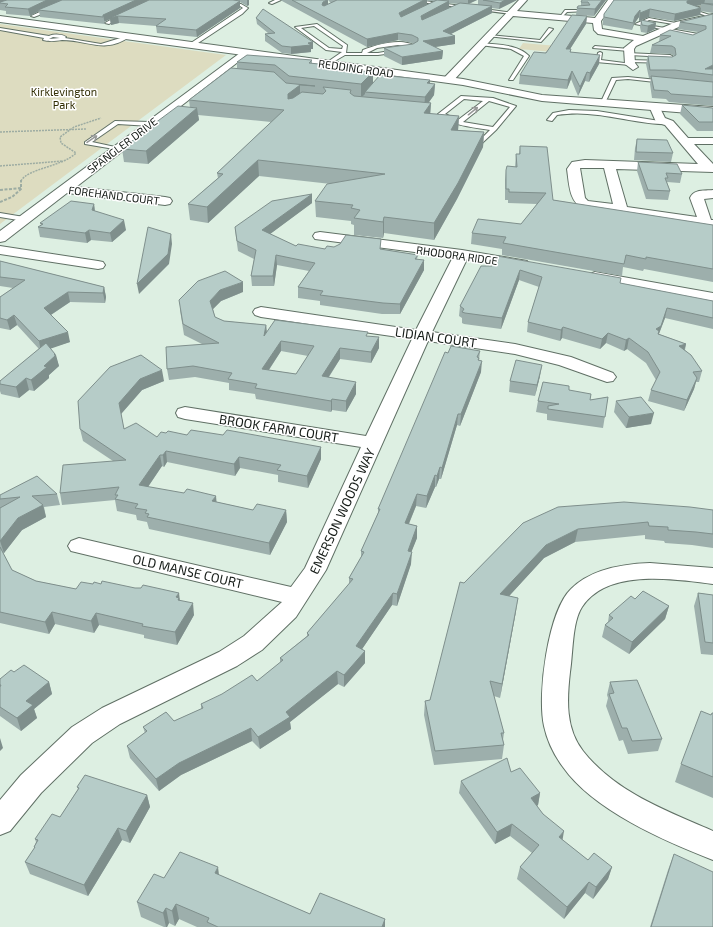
<svg xmlns="http://www.w3.org/2000/svg" width="713" height="927" font-family="'Exo 2',sans-serif">
<style>
.green{fill:#dddcc0}
.lines{fill:none;stroke-linecap:round;stroke-linejoin:round}
.service-casing{stroke:#607065;stroke-width:2}
.minor-casing{stroke:#607065;stroke-width:2}
.tertiary-casing{stroke:#607065;stroke-width:2}
.path-far1{stroke:#9daca2;stroke-width:1.5;stroke-dasharray:2 1;stroke-linecap:butt}
.path{stroke:#9daca2;stroke-width:2;stroke-dasharray:3 1.5;stroke-linecap:butt}
.service{fill:#fff;fill-rule:evenodd}
.minor{fill:#fff;fill-rule:evenodd}
.tertiary{fill:#fff;fill-rule:evenodd}
.wall{fill:#9dafac;fill-rule:evenodd}
.shaded-wall{fill:#7f8f8c}
.building{fill:#b6ccc8;stroke:#7f8f8c;fill-rule:evenodd}
.oneway{stroke:#969897}
.labels{text-anchor:middle;dominant-baseline:central;stroke-width:3;stroke-linejoin:round;paint-order:stroke}
.far-street-label{font-size:11px;fill:#151b17;stroke:#fff}
.far-park-label{font-size:11px;fill:#2f2b00;stroke:#fff}
.street-label{font-size:13px;fill:#151b17;stroke:#fff}
</style>
<rect width="100%" height="100%" fill="#ddefe2"/>
<path class="green" d="M0,24L226,55L0,224Z
M523,43L569,47L565,53L519,49Z"/>
<g class="lines">
<g class="service-casing">
<path id="service" d="M73,0H79L34,17L31,16L55,5Z
M205,0L241,4L248,8L242,14L192,47H188V45L243,8L240,6Z
M275,0H281L272,4L269,3Z
M405,0H417L513,13L511,14Z
M704,6L713,8V10L704,8L694,10L713,16V18L686,9Z
M565,10H586L588,11L567,12L561,18H559Z
M121,14L124,15L109,24L105,23Z
M649,18L681,24L679,25L649,20L642,24L704,35L697,39L695,38L698,36L635,24Z
M317,24L347,45L346,53H362L363,50C378,44 403,37 417,47L413,50L378,55H345L328,65L326,63L342,52L326,50L295,27ZM314,26L343,46L342,49L329,48L301,28ZM398,45L412,47L378,53H367L377,48Z
M0,28L49,36C54,34 62,34 66,37L65,38L101,44L127,36L129,37C105,54 87,40 62,40C55,41 51,42 43,40L44,38L0,30ZM53,37L60,38L49,39Z
M549,28L553,29L541,42L487,36L489,35L540,40Z
M482,43C498,45 517,44 529,56L513,80H509L524,56L511,49L480,45Z
M595,46L629,49L631,50L629,51L593,48Z
M600,52L602,53L601,60L632,64L630,65L596,62L598,53Z
M627,53L670,55L672,56L673,62L671,63L630,62L628,60L668,61V57L629,55Z
M628,77L667,81L664,83L628,79L616,80L605,103L600,104L612,78Z
M461,96L493,98L516,106L496,130L479,146L476,144L490,130C473,127 451,126 438,114ZM464,99L483,101L458,120L445,114ZM489,101L510,107L493,127L463,122Z
M569,110L597,111L672,123C664,128 611,116 598,115C584,113 570,113 557,115L552,121L547,120L553,113Z
M115,121L150,122L153,124L150,126L118,124L92,142L120,148V150L85,144V142Z
M0,213L24,217L27,219L24,221L0,217Z"/>
</g>
<g class="minor-casing">
<path id="minor" d="M519,0H527L517,11L595,18L608,0H616L601,21L602,29L643,36L676,22L713,14V20L681,26L636,46L634,49L635,63L638,67L633,70L625,64L624,48L634,40L598,34L594,30L593,23L513,16L452,82H444L443,80L444,78Z
M244,50L247,51V55L76,187L165,197L170,198L172,201L170,204L165,205L67,193L5,241L0,242V231Z
M654,103L658,104L665,118L673,121L688,138H713V144H694L713,164V172L616,169L627,207L697,217L690,198C694,189 704,191 713,190V198L704,199L711,220H713V228L584,208C569,204 569,182 567,169L572,162L585,160L698,164L665,125L656,122L649,106ZM580,168H604L613,204L588,201L585,198Z
M320,232L462,250L527,261L529,264L527,267L522,268L467,259L432,332L515,344L571,357L613,373L616,377L613,381L607,382L559,365L515,354L428,341L326,570L296,617L262,650L237,666L120,724L92,743L41,793L10,831L0,835V800L21,775L72,727L102,708L219,652L244,636L282,602L71,551L68,546L71,541L79,538L291,587L305,568L361,447L185,419L178,417L176,413L178,409L185,407L366,436L412,339L261,317L255,315L253,312L255,309L261,307L416,330L453,257L315,239L313,236L315,233Z
M0,246L98,261L103,262L105,265L103,268L98,269L0,254Z
M595,272L713,293V303L590,280L587,277L590,274Z
M650,563L713,568V584C675,579 607,568 582,607C572,622 573,654 570,672C567,699 565,728 583,751C615,792 667,811 713,831V860C664,841 593,810 563,767C554,755 547,740 544,726C537,695 548,611 571,589C591,569 622,564 650,563Z"/>
</g>
<g class="tertiary-casing">
<path id="tertiary" d="M0,16L463,79L542,95L713,107V115L542,101L463,85L0,22Z"/>
</g>
<path class="path-far1" d="M0,132L86,129
M0,166L63,161
M21,181C28,168 62,167 76,153L61,143L60,137L74,127L101,118"/>
<path class="path" d="M0,190L22,188
M0,202L12,197L21,189V180"/>
<use href="#service" class="service"/>
<use href="#minor" class="minor"/>
<use href="#tertiary" class="tertiary"/>
</g>
<path class="wall" d="M0,0H249V5L247,6L240,2V8L197,37L157,33L156,26L119,23L111,25L110,19L104,22L105,24L40,17L39,11L30,16L6,14V11L0,10Z
M281,0H477L469,4L478,5V0H517L499,9L492,8V13L451,34L455,36V44L434,47L443,51L442,59L402,65L384,56V48L414,44L412,43L398,40L367,47L282,1ZM328,0L331,3L328,5ZM427,1H434L427,5ZM449,3L458,4L449,8Z
M606,0L594,16L576,15L577,8L581,6V2Z
M614,0H713V13L701,11L700,15L674,21L649,17L639,21V17L634,24L632,30L603,25V21L604,14ZM701,5V8L695,6Z
M713,14V106L669,102L666,99L652,98L650,84L651,78H649L646,64L648,56L672,57L674,56L671,54L650,53L652,45L659,42L660,35H693L698,32L678,29L680,22Z
M587,16L586,24L570,49L571,52L599,64L589,82L585,81L578,96L571,79L567,89L519,84L520,75Z
M256,18L313,42V49H311V52L291,54L282,53L265,41V34L268,33L257,24Z
M641,20L656,23L655,29L647,33L641,32L640,27Z
M312,60V63L329,68L373,72V84H435L434,95L429,102L431,103L430,114L459,116L458,130L484,132L483,147L457,199L434,240L384,233L383,238L354,235V225L351,224V221L316,217L315,201L331,184L259,176L208,223L190,220L188,204L218,178L217,173L271,122L198,115L199,120L148,164L124,162L122,149L190,108L189,100L237,69V62Z
M682,105L713,108V131H697L680,114Z
M637,139L673,153L671,162L634,160L635,148Z
M520,146L553,200L713,225V282L644,269L643,271L623,267L622,276L502,255V249L471,244L472,233L521,224L537,204L508,203V200H505V180L506,170L515,167L516,154H519Z
M638,162L682,174L680,183L667,182L670,191L668,200L646,199L637,171Z
M312,194V203L270,234L296,246L325,249L334,247L381,249L418,255L417,259L424,270L400,314H382L320,305V301L298,298V287L309,271L277,265L274,286H252L251,276L254,259L238,251L236,237L235,227Z
M94,204L95,211L126,230L112,242L91,240L87,243L40,237L38,227L41,225L40,223Z
M0,261L104,287L106,297L105,303L70,302L51,315L70,342L50,348L55,354L59,366L49,375V378L34,391L29,390L19,398L1,394L0,391V381L39,349L17,325L10,330L0,328V297L13,288L0,286Z
M492,266L620,283L713,301V329L665,318L659,334L686,344L685,350L702,371L699,382H696L694,389L684,411L648,401L651,390L656,380L646,363L627,349L624,351L606,343L600,349L562,338L560,341L527,332L528,322L539,287L519,280L501,329L464,324L462,323V318L459,316L460,306Z
M243,292L221,301L213,309L215,317L224,321L266,325L267,333L368,336L379,348L371,363L340,359L329,377L356,394L346,412L332,410L331,412L256,399L255,394L229,390V383L195,377L169,380L167,369L202,344L184,335L180,310ZM281,351L308,356L296,374L269,370Z
M480,351L479,361L481,372L460,426L457,425L441,479H439L436,487H435L426,508L416,506L409,524L417,526V538L411,552V564L397,606L392,605L362,649L365,651V663L344,687L338,684L290,722L291,729L260,749L252,741L181,775L159,791L130,758L127,746L145,733L143,727L174,721L201,709V704L257,681L280,663V658L307,636V633L349,584V578L361,557V551L378,513V509L448,353Z
M141,355L164,381L142,390L121,414L124,429L157,437L166,433L187,435H223L321,447V459L308,488L278,482V475L240,468L235,476L167,462L164,467L162,466L148,487L217,502L253,510H286L287,522L270,555L149,529L147,522L137,520L136,515L117,511L115,500L62,505L60,493L113,461L83,441L80,429Z
M540,376L535,396L509,392L510,381Z
M569,390L590,400L608,397L603,428L547,420V414L536,412L538,401Z
M616,401L651,424L626,428L614,412Z
M57,494L60,505L44,507L46,517L22,530L4,553H3L12,570L36,581L76,589L93,584L180,600L194,615L177,645L144,638V635L99,625L94,633L55,624L49,634L0,623V495Z
M713,510V548L692,545L665,543L664,541L645,539V535L575,542L544,558L509,596L516,611L500,698L494,696L504,733L503,740L504,745L502,759L434,765L424,715L425,701L430,700L464,583L523,523Z
M698,593L713,595V655L701,654L694,606Z
M635,599L669,606L665,619L629,654L602,637L605,625L608,622L609,615Z
M14,672L49,682L52,694L34,709L37,718L21,731L0,716V679Z
M610,682L662,739L658,751L628,754L623,740L619,741L606,706L608,698L607,695Z
M713,713V798L675,782L681,764L711,715Z
M511,772L540,793L538,805L537,806L562,840L588,860L612,867L608,879L593,899L585,893L564,919L517,879L520,867L532,853L510,836L495,844L459,793L461,781Z
M77,787L147,795L150,807L130,843L122,840L88,896L30,874L25,862L34,849V847L36,842L35,839L60,817L78,789Z
M674,854L713,927H650L668,870Z
M219,875L310,914L385,919V927H197L179,919L175,926L169,923L167,927H164L141,917L137,902L164,878Z"/>
<path class="shaded-wall" d="M0,0H14L0,3Z
M47,0H67L38,10L39,11L30,16L28,9Z
M136,0H152L118,16L119,23L111,25L110,19L104,22L105,24L103,15Z
M247,0H249V5L247,6Z
M328,0V7L323,9L322,5L323,2Z
M424,0H427V5L399,20V13Z
M468,0H477L468,4Z
M505,0H517L499,9L500,3Z
M602,0H606L594,16L595,9Z
M691,0H705L704,4L701,3V5L686,8L687,1Z
M240,1V8L197,37L196,30Z
M449,1V8L420,23L421,16Z
M492,6V13L443,38L455,36V44L422,49L423,41Z
M701,8L700,15L674,21L675,14Z
M650,9L649,17L639,21L640,13Z
M640,10L639,17L634,24L632,30L635,16Z
M587,16L586,24L565,57L566,49Z
M656,23L655,29L647,33L648,26Z
M398,33V40L367,47V39Z
M313,42V49H311V52L291,54V47L308,43Z
M443,51L442,59L402,65V57Z
M600,55L599,64L589,82L590,73Z
M713,65V72L705,69Z
M572,71L571,79L567,89L568,80Z
M373,72V86L365,92V94L361,98V84Z
M587,72L585,81L578,96L580,87Z
M430,80V91L435,84L434,95L424,109L425,97L427,83Z
M300,85V99L288,108V94Z
M431,103L430,117L424,113Z
M197,108L199,120L148,164L146,151Z
M459,116L458,131L451,130Z
M484,132L483,147L457,199L434,240V223Z
M258,160L259,176L208,223L207,207Z
M312,194V203L262,240V230Z
M94,204L95,213L92,210Z
M384,217V233L383,238V222Z
M124,220L126,230L112,242L110,233Z
M89,230L91,240L87,243L85,233Z
M171,234L172,244L169,264L139,294L137,284Z
M276,255L277,265L274,286L273,276Z
M424,260V270L400,314V304Z
M520,270L519,280L501,329L502,318Z
M243,282V292L221,301L211,311L210,301L220,290Z
M104,287L106,297L105,303L103,293Z
M68,292L70,302L46,318L44,308Z
M667,308L665,318L658,336L656,329Z
M14,315L17,325L10,330L7,320Z
M266,325L267,336H264Z
M563,327L562,338L560,341L561,330Z
M68,332L70,342L41,352L39,341Z
M608,333L606,343L600,349L602,339Z
M379,337V348L371,363V352Z
M629,338L627,349L624,351L626,340Z
M281,341V351L262,380V369Z
M686,344L683,355L679,346Z
M340,348V359L322,387V376Z
M55,354L56,356V355L59,366L49,375V378L34,391L31,380Z
M482,361L481,372L460,426L461,414Z
M542,365L540,376L535,396L537,385Z
M162,370L164,381L142,390L121,414L119,403L140,379Z
M26,378L29,390L19,398L16,387Z
M697,378L694,389L684,411L687,400Z
M356,382V394L346,412V401Z
M332,399V410L331,412V401Z
M654,413L651,424L626,428L629,417Z
M458,414L457,425L441,479L442,468Z
M321,447V459L308,488L307,476Z
M166,451L167,462L164,467L163,455Z
M160,455L162,466L141,497L139,485Z
M239,457L240,468L235,476L234,464Z
M440,467L439,479L436,487L437,476Z
M435,475V487L426,508L427,496Z
M417,494L416,506L404,535L405,523Z
M216,496L217,507L212,501Z
M43,505L46,517L22,530L4,553L0,541L18,518Z
M286,510L287,522L270,555L269,543Z
M417,526V538L407,563L408,551Z
M578,529L575,542L544,558L498,608L500,594L546,545Z
M412,552L411,564L397,606V594Z
M179,593L181,610L176,597Z
M393,593L392,605L356,658V646Z
M518,598L516,611L500,698L502,684Z
M193,603L194,615L177,645L175,632Z
M669,606L665,619L629,654L632,642Z
M52,612L55,624L49,634L45,622Z
M96,613L99,625L94,633L91,621Z
M365,651V663L344,687V675Z
M337,671L338,684L290,722L291,729L260,749L258,737L286,712Z
M49,682L52,694L34,709L37,718L21,731L17,718L26,701Z
M251,728L252,741L181,775L159,791L156,779L179,763Z
M0,738L3,748L0,751Z
M540,793L538,805L529,811L531,798Z
M147,795L150,807L130,843L126,831Z
M512,824L510,836L495,844L497,832Z
M118,828L122,840L88,896L84,885Z
M564,831L562,843L559,837Z
M218,867L220,883L215,873Z
M612,867L608,879L593,899L596,887Z
M589,882L585,893L564,919L567,907Z
M176,904L179,919L175,926L172,911Z
M166,908L169,923L167,927H166L163,913Z
M385,919V927H382Z"/>
<path class="building" d="M7,0H47L28,9L5,7L8,4L0,3V2Z
M62,0H136L103,15V17L38,10Z
M149,0H233L240,1L196,30L156,26L166,19L118,16L110,18Z
M292,0H327L323,2L322,5L324,6L337,0H424L399,13L401,17L437,0L449,1L421,16L422,20L460,3L492,6L443,31L455,36L423,41L443,51L402,57L384,48L413,44L418,41V38L412,35L398,33L367,39Z
M483,0H505L500,3Z
M582,0H602L595,9L577,8L578,6L590,5L588,2H581Z
M614,0H691L687,1V3L701,8L675,14L650,9L640,13V10L635,16L633,23L604,17V14Z
M701,3L713,4V5Z
M263,9L313,42L308,43L311,45L291,47L282,46L265,34L275,33L256,18Z
M713,14V65L705,69H713V75L675,70H650L648,56L672,57L676,55L675,48L672,46L652,45L671,36L660,35L670,30L693,35L706,29V26L680,22Z
M572,15L587,16L566,49H571L570,52L600,55L590,73L587,72L580,87L572,71L568,80L520,75L534,52L546,53Z
M641,20L656,23L648,26L642,25Z
M247,55L312,60L309,63L329,65L326,68L373,72L361,84L289,76L275,65L237,62Z
M231,68L274,72L286,83L315,86L300,85L288,94V99L293,98L302,92L323,94L326,91L323,87L351,90L350,93L354,96L431,103L424,113L459,116L451,130L484,132L458,183L434,223L384,217L383,222L354,218L360,210L351,208L353,205L315,201L327,184L385,174L258,160L207,207L188,204L223,174L217,173L284,110L189,100Z
M380,75L430,80L427,83L435,84L425,97L365,92Z
M651,76L713,82V97L671,94L668,91L654,90Z
M682,105L713,108V122H699Z
M178,106L197,108L146,151L122,149L147,129Z
M637,139L667,140L673,153L636,152Z
M520,146L547,147L553,200L713,225V269L646,257V259L626,255L624,264L503,243L506,237L472,233L478,219L521,224L546,193L509,192V189H506V170L507,166L517,167L516,154H520Z
M638,162L677,164L682,174L666,173L668,178H665L670,191L648,190Z
M312,194L262,230L296,246L298,244L325,249L327,246L334,247L340,244L346,235L381,239L380,249L418,255L415,259L424,260L400,304L383,303L320,295L323,291L298,287L315,263L276,255L273,276H251L256,250L237,241L235,227L272,201Z
M71,201L94,204L92,210L124,220L110,233L89,230L85,233L38,227L43,224L40,223Z
M148,227L171,234L168,254L137,284Z
M497,256L621,278L620,283L713,301V318L667,308L661,326L656,329L659,331L658,334L686,344L679,346L691,355L702,371L693,372L697,378L687,400L651,390L660,372L648,352L629,338L626,340L608,333L602,339L563,327L561,330L528,322L542,277L520,270L502,318L465,313L462,312L464,309L460,306L481,266H492Z
M0,261L104,287L103,293L68,292L44,308L68,332L39,341L14,315L7,320L0,318V297L25,280L0,277Z
M225,271L243,282L220,290L210,301L215,317L224,321L266,325L264,336L275,320L368,332L366,336L379,337L371,352L340,348L322,376L356,382L346,401L332,399L331,401L255,388L257,384L228,379L232,373L193,366L167,369L166,347L219,343L183,324L179,300L198,281ZM281,341L314,346L296,374L262,369Z
M46,343L55,354L54,355H56L44,366L47,367L31,380L26,378L16,387L0,384V381Z
M451,346L480,351L477,357L479,358L478,360L482,361L461,414H458L442,468L440,467L437,476L435,475L427,496L417,494L405,523L417,526L408,551L412,552L397,594L393,593L356,646L365,651L344,675L337,671L286,712L290,717L258,737L251,728L179,763L156,779L127,746L147,731L143,727L166,712L174,721L203,708L201,704L222,694L252,675L257,681L283,660L280,658L309,635L307,633L353,579L349,578L364,552L361,551L380,509H378L445,352L448,353Z
M141,355L162,370L140,379L119,403L124,429L136,423L157,437L161,432L166,433L168,431L187,435L191,430L223,435L227,430L321,447L307,476L277,470L281,465L239,457L234,464L166,451L163,455H160L139,485L184,493L187,489L216,496L212,501L253,510L257,504L286,510L269,543L147,517L149,514L145,513L147,510L135,508L138,504L115,499L118,495H115L119,487L60,493L63,465L126,460L80,429L78,401L110,367Z
M516,360L542,365L537,385L510,381Z
M543,382L569,386V390L591,394L590,400L608,397L605,417L548,409V406L559,404L538,401Z
M641,397L654,413L629,417L616,401Z
M37,476L57,494L32,496L43,505L18,518L0,541V508L20,497L0,499V495Z
M624,502L690,507L713,510V534L696,532L668,530V527L649,526L648,522L578,529L546,545L500,594L518,598L502,684L490,681L504,733H501L504,745L435,751L425,701L430,700L460,582L464,583L523,523L558,507Z
M0,547L12,570L36,581L76,589L81,582L93,584L94,582L101,584L102,581L135,588H141L143,585L179,593L176,597L179,598L178,600L193,603L175,632L142,626L143,624L96,613L91,621L52,612L45,622L0,612Z
M643,591L669,606L632,642L605,625L613,618L609,615L631,596L635,599Z
M698,593L713,595V643L705,642Z
M24,665L49,682L26,701L33,705L17,718L0,707V687L1,685H0V679L11,670L14,672Z
M637,680L662,739L632,741L627,728H622L609,694L614,693L610,682Z
M701,711L711,715L712,713H713V777L681,764Z
M507,758L511,772L520,768L540,793L531,798L543,814L564,831L559,837L588,860L594,853L612,867L596,887L589,882L567,907L520,867L539,845L512,824L497,832L461,781Z
M85,775L147,795L126,831L118,828L84,885L25,862L35,847H34L38,840L35,839L52,814L60,817L79,788L77,787Z
M180,852L218,867L215,873L310,914L320,893L385,919L382,927H218L207,922L209,918L176,904L172,911L166,908L163,913L137,902L154,874L164,878Z
M674,854L713,872V927H651Z"/>
<defs><path id="oneway-shaft" d="M-6 0H5M1.5-3L5.5 0L1.5 3" fill="none" stroke-width="1.6" stroke-linecap="round" stroke-linejoin="round"/></defs>
<g class="oneway">
<use href="#oneway-shaft" transform="translate(473 111) rotate(-39)"/>
<use href="#oneway-shaft" transform="translate(92 139) rotate(-34)"/>
</g>
<g class="labels">
<g class="far-street-label">
<text transform="translate(356 68) rotate(8)">REDDING ROAD</text>
<text transform="translate(122 145) rotate(-37)">SPANGLER DRIVE</text>
<text transform="translate(114 195) rotate(7)">FOREHAND COURT</text>
<text transform="translate(457 255) rotate(8)">RHODORA RIDGE</text>
</g>
<g class="far-park-label">
<text x="64" y="91">Kirklevington<tspan x="64" dy="13">Park</tspan></text>
</g>
<g class="street-label">
<text transform="translate(436 337) rotate(8)">LIDIAN COURT</text>
<text transform="translate(279 428) rotate(9)">BROOK FARM COURT</text>
<text transform="translate(342 511) rotate(-65)">EMERSON WOODS WAY</text>
<text transform="translate(188 571) rotate(13)">OLD MANSE COURT</text>
</g>
</g>
</svg>
